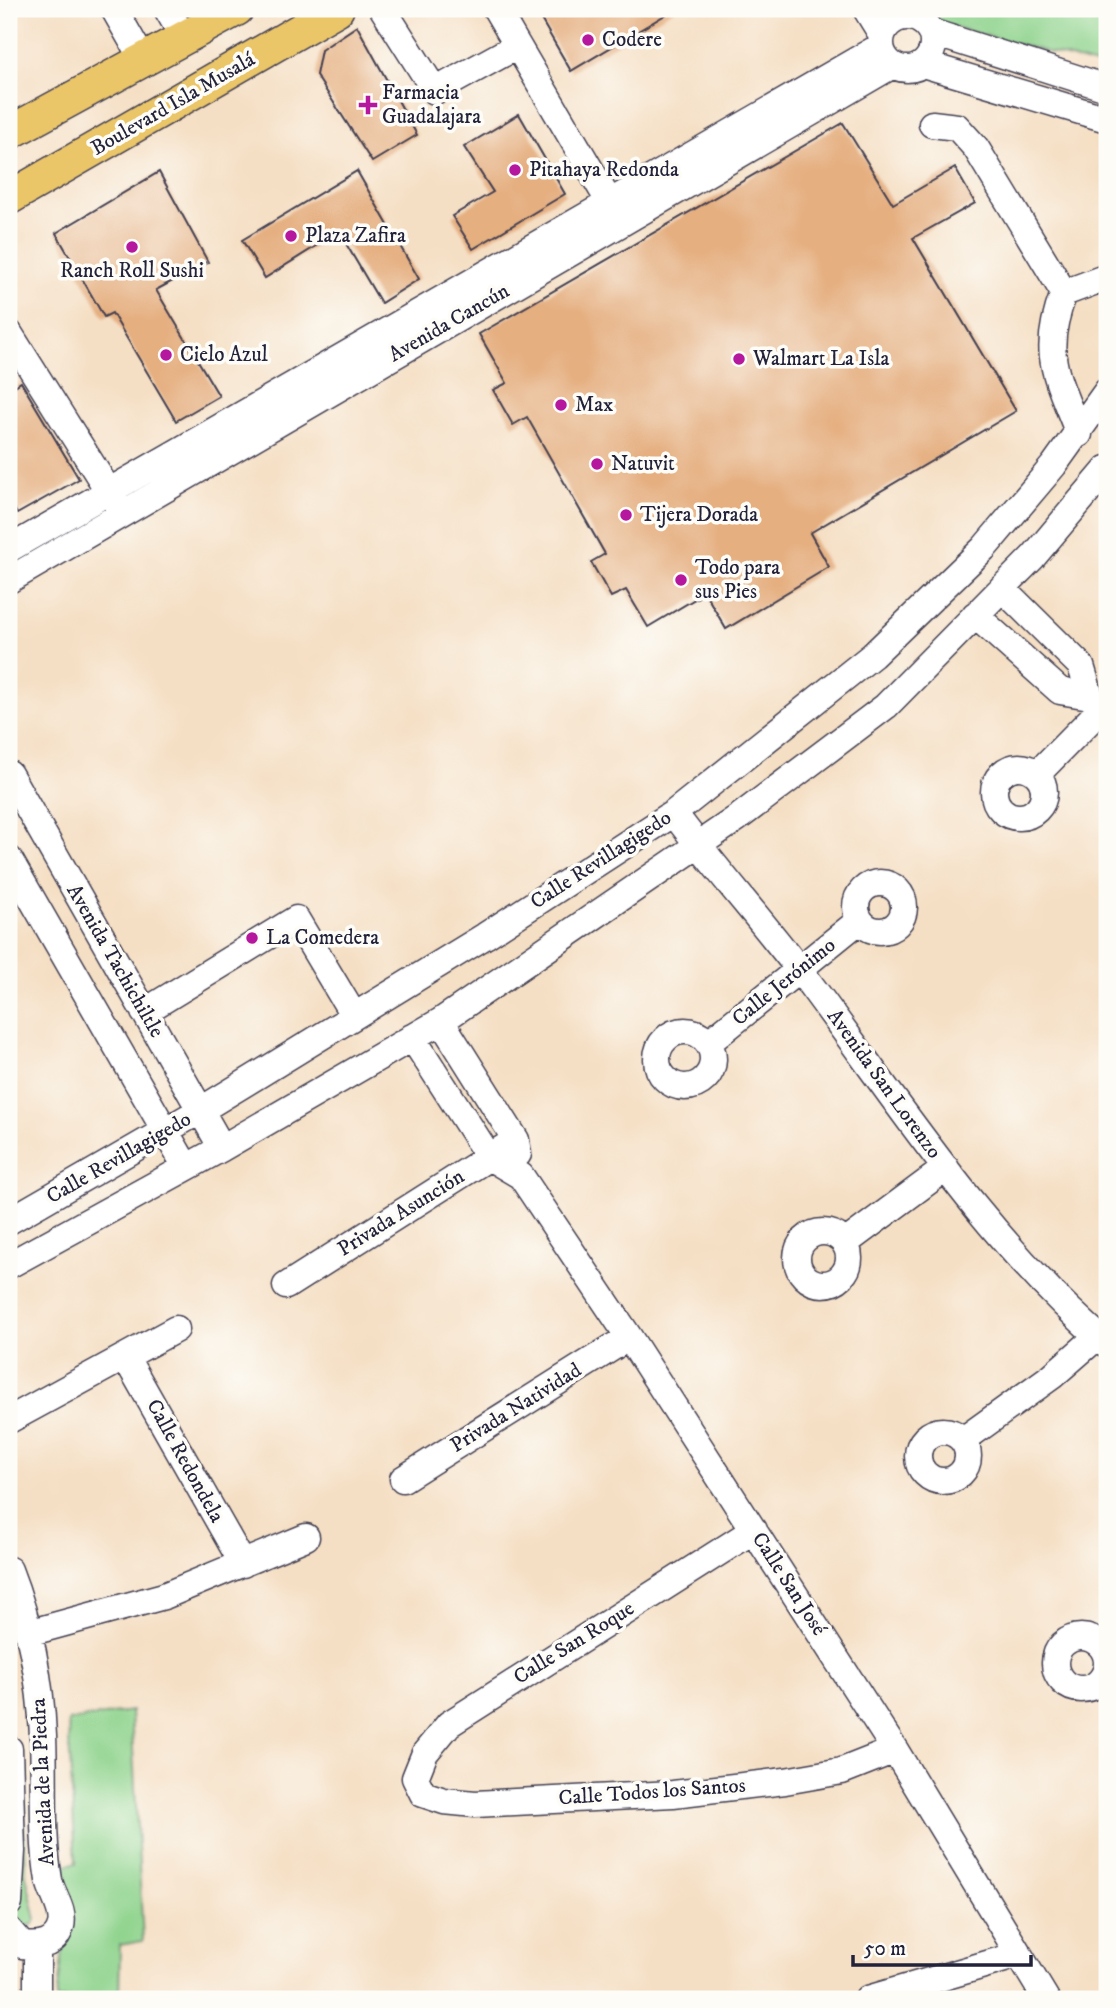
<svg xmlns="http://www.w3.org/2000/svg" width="1116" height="2008" font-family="'IM FELL DW Pica',serif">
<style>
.green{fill:#8ed38c;stroke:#587a64;stroke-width:2}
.building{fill:#e5af80}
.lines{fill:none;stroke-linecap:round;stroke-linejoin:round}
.minor-casing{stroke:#423e50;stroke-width:29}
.major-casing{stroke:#423e50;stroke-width:36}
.minor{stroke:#fff;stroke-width:26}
.major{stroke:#ebc669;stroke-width:33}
.poi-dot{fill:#b5179e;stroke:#fdfcf7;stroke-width:2.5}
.labels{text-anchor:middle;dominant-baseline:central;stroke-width:7;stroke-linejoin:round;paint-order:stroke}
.poi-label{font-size:21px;fill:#22223b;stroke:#fdfcf7;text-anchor:start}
.street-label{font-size:21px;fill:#22223b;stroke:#fdfcf7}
</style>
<rect width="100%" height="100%" fill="#fdfcf7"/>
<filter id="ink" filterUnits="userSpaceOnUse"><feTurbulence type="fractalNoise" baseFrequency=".0143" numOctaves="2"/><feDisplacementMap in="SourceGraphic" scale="14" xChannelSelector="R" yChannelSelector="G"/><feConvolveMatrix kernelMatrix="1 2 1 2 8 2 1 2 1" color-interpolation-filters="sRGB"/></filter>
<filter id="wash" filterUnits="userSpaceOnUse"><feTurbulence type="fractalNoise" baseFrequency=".00686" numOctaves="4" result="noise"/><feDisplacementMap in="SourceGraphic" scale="28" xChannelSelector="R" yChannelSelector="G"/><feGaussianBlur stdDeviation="1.57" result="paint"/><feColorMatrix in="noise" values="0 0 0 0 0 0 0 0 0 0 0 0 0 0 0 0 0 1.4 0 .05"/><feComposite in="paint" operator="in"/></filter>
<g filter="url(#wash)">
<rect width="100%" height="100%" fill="#f5dfc4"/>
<path class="green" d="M925,9H1107V68L939,23Z
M131,1711L143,1941L120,1945L119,1999H57L64,1941L58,1866L76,1863L68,1721Z
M19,1759L23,1763L26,1875L36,1920L32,1925L18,1927L12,1916Z"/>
<g id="blocks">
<path class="building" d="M535,9H675L571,71Z
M357,26L417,135L372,162L316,75L321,50Z
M519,114L565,194L473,249L452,216L493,192L464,147Z
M843,123L893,204L955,168L975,203L913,238L1016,411L810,533L829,567L726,629L705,593L648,627L626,590L611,597L591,562L605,554L527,417L513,425L493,390L507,383L479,334Z
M357,171L419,279L381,303L339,232L265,278L242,240Z
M159,172L208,262L156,290L219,396L176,421L112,313L104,317L56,233Z
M21,382L79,479L17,514L9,499V390Z"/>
</g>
</g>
<g filter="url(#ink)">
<use href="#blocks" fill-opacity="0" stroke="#423e50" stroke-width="2"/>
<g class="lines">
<g class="minor-casing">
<path id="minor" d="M114,9L143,60
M167,9L184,38
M383,9L435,91L517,46
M496,9L617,215
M866,9L882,35
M881 43a26 26 0 1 1 52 0a26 26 0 1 1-52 0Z
M931,32L1107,88
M923,64L1107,119
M932,124L957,127L976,148L1064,293L1107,277
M1064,293C1040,355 1057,376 1079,434
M9,333L118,506
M9,549L881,46
M9,580L891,66
M1002,588L1081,666L1090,696L1107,714
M975,615L1060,691L1090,696
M994 792a25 25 0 1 1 50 0a25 25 0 1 1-50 0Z
M9,774L222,1148
M1037,774L1107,703
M674,813C718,873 769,928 813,988C904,1111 990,1244 1107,1344
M9,859L186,1167
M856 907a24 24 0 1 1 48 0a24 24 0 1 1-48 0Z
M144,1012L296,919L354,1016
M441,1021L516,1140L518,1154
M657 1059a28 28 0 1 1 56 0a28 28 0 1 1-56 0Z
M412,1037L489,1157L521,1176L629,1337L895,1750L1046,1999
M708,1043L860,920
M9,1221L201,1110L485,936L674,813L873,655L984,548L1054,465L1107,391
M797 1258a26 26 0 1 1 52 0a26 26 0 1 1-52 0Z
M845,1243L946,1168
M9,1265L222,1148L441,1021L739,817L886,706L1033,557L1107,469
M286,1286L516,1140
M126,1358L243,1564
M9,1420L176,1329
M918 1456a25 25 0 1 1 50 0a25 25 0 1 1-50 0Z
M963,1440L1052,1376L1098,1336
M403,1479L629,1337
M754,1530L449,1724L425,1753L415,1778L423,1794L444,1801L475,1804L673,1794L785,1781L842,1771L895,1750
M9,1570C29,1621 41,1681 43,1736C45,1783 41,1834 49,1880C52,1895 65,1910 61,1926C56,1945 39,1947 22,1945L9,1930
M28,1633L164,1596L306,1537
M1055 1663a26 26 0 1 1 52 0a26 26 0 1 1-52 0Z
M9,1749L12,1851L9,1903
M37,1999V1947
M868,1999L1018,1955"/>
</g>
<g class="major-casing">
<path id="major" d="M9,133L237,9
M9,198L337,9"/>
</g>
<use href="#minor" class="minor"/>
<use href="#major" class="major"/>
</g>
</g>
<g class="poi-dot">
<circle cx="588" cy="40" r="7"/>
<path d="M364.5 94.5h7v7h7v7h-7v7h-7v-7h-7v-7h7z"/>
<circle cx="515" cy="170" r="7"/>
<circle cx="291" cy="236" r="7"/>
<circle cx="132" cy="247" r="7"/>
<circle cx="166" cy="355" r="7"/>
<circle cx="739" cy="359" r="7"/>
<circle cx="561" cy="405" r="7"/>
<circle cx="597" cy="464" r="7"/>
<circle cx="626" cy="515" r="7"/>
<circle cx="681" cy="580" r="7"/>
<circle cx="252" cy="938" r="7"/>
</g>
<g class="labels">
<g class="poi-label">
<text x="602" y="40">Codere</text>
<text x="382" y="93">Farmacia<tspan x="382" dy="24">Guadalajara</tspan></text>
<text x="529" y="170">Pitahaya Redonda</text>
<text x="305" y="236">Plaza Zafira</text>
<text x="132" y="271" text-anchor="middle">Ranch Roll Sushi</text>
<text x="180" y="355">Cielo Azul</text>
<text x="753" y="359">Walmart La Isla</text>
<text x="575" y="405">Max</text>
<text x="611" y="464">Natuvit</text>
<text x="640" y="515">Tijera Dorada</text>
<text x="695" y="568">Todo para<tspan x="695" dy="24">sus Pies</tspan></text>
<text x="266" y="938">La Comedera</text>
</g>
<g class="street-label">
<text transform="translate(173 104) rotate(-30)">Boulevard Isla Musalá</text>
<text transform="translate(449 323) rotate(-30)">Avenida Cancún</text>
<text transform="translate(601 860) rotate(-33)">Calle Revillagigedo</text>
<text transform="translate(115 961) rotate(60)">Avenida Tachichiltle</text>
<text transform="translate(784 982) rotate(-39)">Calle Jerónimo</text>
<text transform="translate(884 1084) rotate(54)">Avenida San Lorenzo</text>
<text transform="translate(119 1158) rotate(-30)">Calle Revillagigedo</text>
<text transform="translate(401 1213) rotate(-32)">Privada Asunción</text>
<text transform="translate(516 1408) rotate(-32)">Privada Natividad</text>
<text transform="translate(185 1461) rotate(61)">Calle Redondela</text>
<text transform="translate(789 1584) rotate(57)">Calle San José</text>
<text transform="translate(574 1643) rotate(-32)">Calle San Roque</text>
<text transform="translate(43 1782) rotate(-93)">Avenida de la Piedra</text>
<text transform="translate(652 1792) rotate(-4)">Calle Todos los Santos</text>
</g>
</g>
<rect width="1116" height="2008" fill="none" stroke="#fdfcf7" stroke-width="35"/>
<path d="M853 1955v10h178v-10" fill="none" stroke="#22223b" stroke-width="3.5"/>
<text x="864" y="1955" font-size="21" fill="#22223b" stroke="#fdfcf7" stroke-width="5" paint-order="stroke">50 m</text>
</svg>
